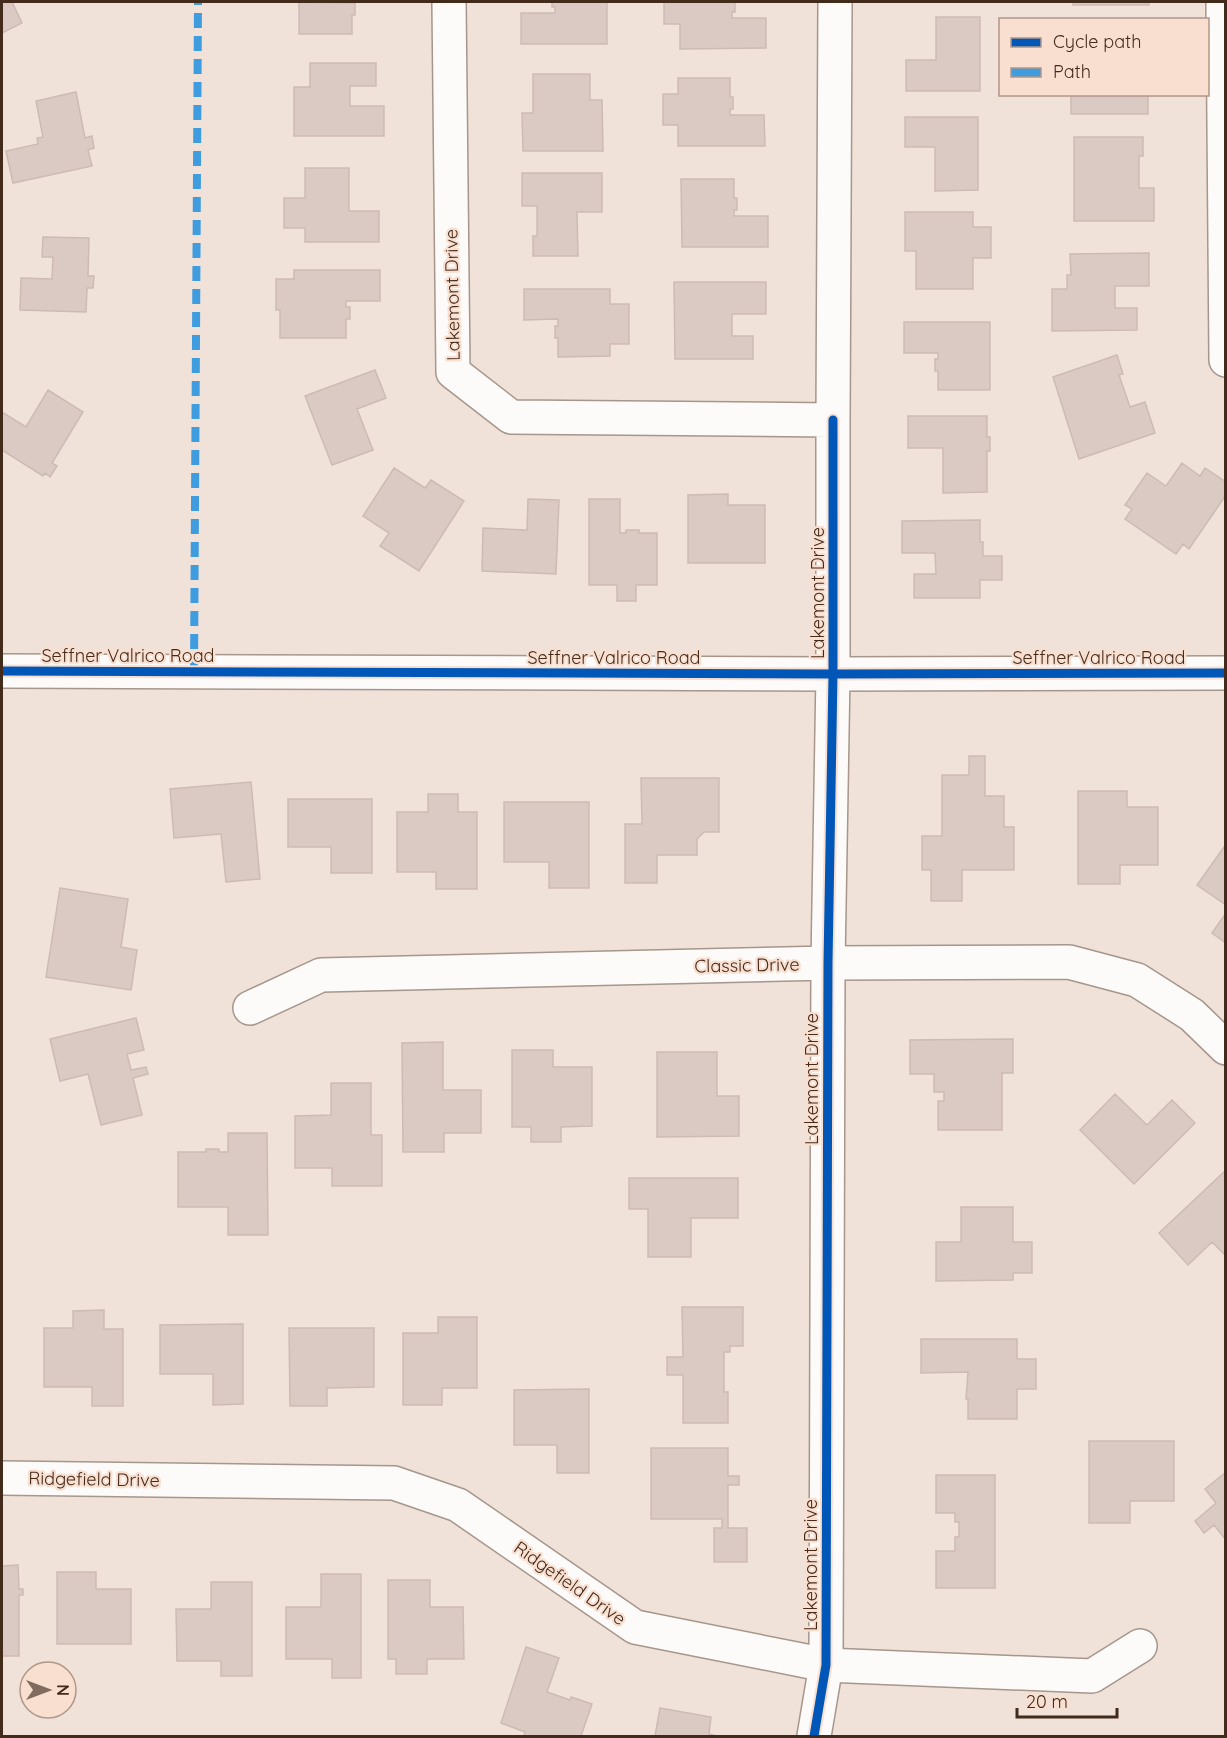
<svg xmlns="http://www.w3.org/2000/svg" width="1227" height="1738" font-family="Quicksand,sans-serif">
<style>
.building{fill:#dbcac3;stroke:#cdbab4;stroke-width:1.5}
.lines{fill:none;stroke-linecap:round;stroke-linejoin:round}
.minor-casing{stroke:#a6968b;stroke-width:36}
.minor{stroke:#fdfbf9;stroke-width:33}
.quiet{stroke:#3f9cdf;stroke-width:8;stroke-dasharray:15 8;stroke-linecap:butt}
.cycleway-casing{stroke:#f9dfd0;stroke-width:13}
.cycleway{stroke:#0057b8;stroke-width:9}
.labels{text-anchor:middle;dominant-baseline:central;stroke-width:4.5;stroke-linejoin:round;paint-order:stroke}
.street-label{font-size:18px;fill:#432b1c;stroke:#f9dfd0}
</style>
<rect width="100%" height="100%" fill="#f0e2d9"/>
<path class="building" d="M2,2H12L22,23L2,33Z
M299,2L355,3V15H352V34H299Z
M552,2H607V44H521V13H555V7H552Z
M664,2H735V12H732V18H766V48L680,49V24H664Z
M1073,2H1149V5H1073Z
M936,17H980V91H906V60H936Z
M310,63H376V86H350V106H384V136H294V87H310Z
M533,74H590V100H602L603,151H523L522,113H533Z
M678,78H730V97H733V109H730V115H764L765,146H678V125H663V94H678Z
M76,92L85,138L92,136L94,148L88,150L92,166L13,183L6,151L38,144L37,138L43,137L36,101Z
M1071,94H1148V114H1071Z
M905,117H978V190L935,191V147H905Z
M1074,137H1143V156H1139V188H1154V221H1074Z
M305,168H349V211H379V242H305V228H284V198H305Z
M522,173H602V212H577L578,256H533V236H537V206H522Z
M681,179H734V198H737V210H734V216H768V247H682Z
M905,212H973V227H991V258H973V289H916V251H905Z
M43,237L89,238L88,276H94L93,288H87L86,312L20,310L21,278L52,279L53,257H42Z
M1149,253V286H1115V308H1137V330L1052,331V289H1067V275H1071L1070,254Z
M294,270H380V301H346V307H350V319H346V338H280V310H276V279H294Z
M674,282H766V314H732V336H753V359H675Z
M524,289H610V304H629V344H610V356L558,357V338H555V326H558V319L524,320Z
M904,322H990V390H938V371H935V359H938V353H904Z
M1117,355L1123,374L1119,375L1130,407L1145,402L1155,433L1079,459L1053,377Z
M375,370L386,398L357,409L373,450L332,465L305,396Z
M48,390L83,412L52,463L57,466L50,477L45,473L43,476L2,450V412L26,427Z
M908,416H987V437H990V451H987V492L943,493V448H908Z
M1182,463L1200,476L1205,468L1226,482V495L1189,549L1183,544L1176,554L1125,519L1132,509L1125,505L1147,473L1166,486Z
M394,468L425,488L431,480L464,501L419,571L380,546L389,533L363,516Z
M728,494V505H765V563H688V495Z
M528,499L559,500L556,574L482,571L483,528L527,530Z
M589,499H620V533H626V530H639V533H657V585H636V601H617V585H589Z
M980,520V542H983V556H1002V580H980V598H914V574H936L935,553H902V521Z
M969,756H985V796H1004V827H1014V870H962V901H931V870H922V836H942V775H969Z
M641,778H719V832H704L697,839V855H657V883H625V824H642Z
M251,782L260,879L226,882L221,834L174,838L170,789Z
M1078,791H1127V807H1158V865H1120V884H1078Z
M428,794H458V812H477V889H436V872H397V812H428Z
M288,799H372V873H331V847H288Z
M504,802H589V888H549V862H504Z
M1224,847L1226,848V905L1197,885Z
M60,888L128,899L121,947L137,950L131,990L46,977Z
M1226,913V943L1212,933Z
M136,1018L144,1050L127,1054L131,1070L146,1067L148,1074L133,1078L142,1115L101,1125L88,1074L60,1081L50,1039Z
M1013,1039V1073H1002V1130H938V1101H944V1092H934V1074H910V1040Z
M443,1042V1090H481V1133H444V1152H403L402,1043Z
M512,1050H553V1067H592V1126L561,1127V1142H531V1127H512Z
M657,1052H717V1096H739V1136L657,1137Z
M331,1083H371V1135H382V1186H332V1168H295V1116L331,1115Z
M1115,1094L1147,1125L1172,1100L1195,1123L1134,1184L1080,1130Z
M228,1133H267L268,1235H228V1207H178V1152H206V1149H219V1152H228Z
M1226,1170V1256L1212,1242L1188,1265L1159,1233Z
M629,1178H738V1218H691V1257H648V1209H629Z
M961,1207H1013V1242H1032V1273H1013V1280L936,1281V1242H961Z
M682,1307H743V1346H730V1352H724V1392H728V1423H683V1375H667V1357H683Z
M104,1310V1329H123V1406H92V1387H44V1328H73V1311Z
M438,1317H477V1388H442V1405H403V1333H438Z
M243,1324V1404L213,1405V1374H160V1325Z
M289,1328H374V1387L327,1388V1406H290Z
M921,1339H1017V1359H1036V1389H1017V1419H968V1399H966L968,1372L921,1373Z
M589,1389V1473H557V1445H514V1390Z
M1089,1441H1174V1501H1130V1523H1089Z
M651,1448H728V1476H739V1485H728V1528H747V1562H714V1528H722V1519H651Z
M1226,1472V1540L1214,1525L1204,1533L1195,1521L1216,1503L1205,1489Z
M936,1475H995V1588H936V1551H955V1537H959V1522H955V1513H936Z
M18,1565L19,1589H23V1595H19V1656H2V1566Z
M57,1572H96V1589H131V1644H57Z
M321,1574H361V1678H332V1659H286V1607H321Z
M388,1580H430V1607H463L464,1659H427V1674H396V1659H388Z
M211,1582H252V1676H221V1661H177L176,1609H211Z
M526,1647L559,1658L547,1692L570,1700L571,1697L592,1704L581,1736H524L525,1732L501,1723Z
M660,1708L711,1717L709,1734L717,1736H655Z"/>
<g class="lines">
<g class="minor-casing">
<path id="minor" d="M449,2L453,372L511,417L833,420L835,2
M1223,2L1226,360
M2,671L833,674L1226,673
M250,1008L321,975L828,963L1069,962L1137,980L1192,1015L1226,1048
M2,1478L394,1483L458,1505L635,1627L826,1665L1092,1676L1140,1646
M814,1736L826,1665L828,963L833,674V420"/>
</g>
<use href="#minor" class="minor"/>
<path class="quiet" d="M194,672L198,2"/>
<g class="cycleway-casing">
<path id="cycleway" d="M2,671L833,674L1226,673
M814,1736L826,1665L828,963L833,674V420"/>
</g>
<use href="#cycleway" class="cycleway"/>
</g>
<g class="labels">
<g class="street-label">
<text transform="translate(452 295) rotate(-91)">Lakemont Drive</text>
<text transform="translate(817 593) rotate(-90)">Lakemont Drive</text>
<text x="128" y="655">Seffner Valrico Road</text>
<text x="614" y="657">Seffner Valrico Road</text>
<text x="1099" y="657">Seffner Valrico Road</text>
<text transform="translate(747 965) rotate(-1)">Classic Drive</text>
<text transform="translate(811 1079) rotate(-90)">Lakemont Drive</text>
<text transform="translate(94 1479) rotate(1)">Ridgefield Drive</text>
<text transform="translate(810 1565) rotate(-90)">Lakemont Drive</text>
<text transform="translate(570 1583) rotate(35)">Ridgefield Drive</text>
</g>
</g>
<rect width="1227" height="1738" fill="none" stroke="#432b1c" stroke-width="6"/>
<rect x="999" y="18" width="210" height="78" fill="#f9dfd0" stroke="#b09788" stroke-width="1.5"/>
<rect x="1011" y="38" width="30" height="9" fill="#0057b8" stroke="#b09788" stroke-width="1.5"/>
<text x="1053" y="48" font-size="18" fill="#432b1c">Cycle path</text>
<rect x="1011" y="68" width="30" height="9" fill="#3f9cdf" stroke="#b09788" stroke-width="1.5"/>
<text x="1053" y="78" font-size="18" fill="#432b1c">Path</text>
<g transform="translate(48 1690) rotate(90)"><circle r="28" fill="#f9dfd0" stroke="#b09788" stroke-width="1.5"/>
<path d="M0-4.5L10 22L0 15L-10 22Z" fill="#806b5e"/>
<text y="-9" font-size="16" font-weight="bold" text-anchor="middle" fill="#432b1c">N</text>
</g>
<path d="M1017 1708v9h100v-9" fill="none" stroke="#432b1c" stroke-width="3"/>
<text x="1026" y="1708" font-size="18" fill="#432b1c" stroke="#f9dfd0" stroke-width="4.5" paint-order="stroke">20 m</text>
</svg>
